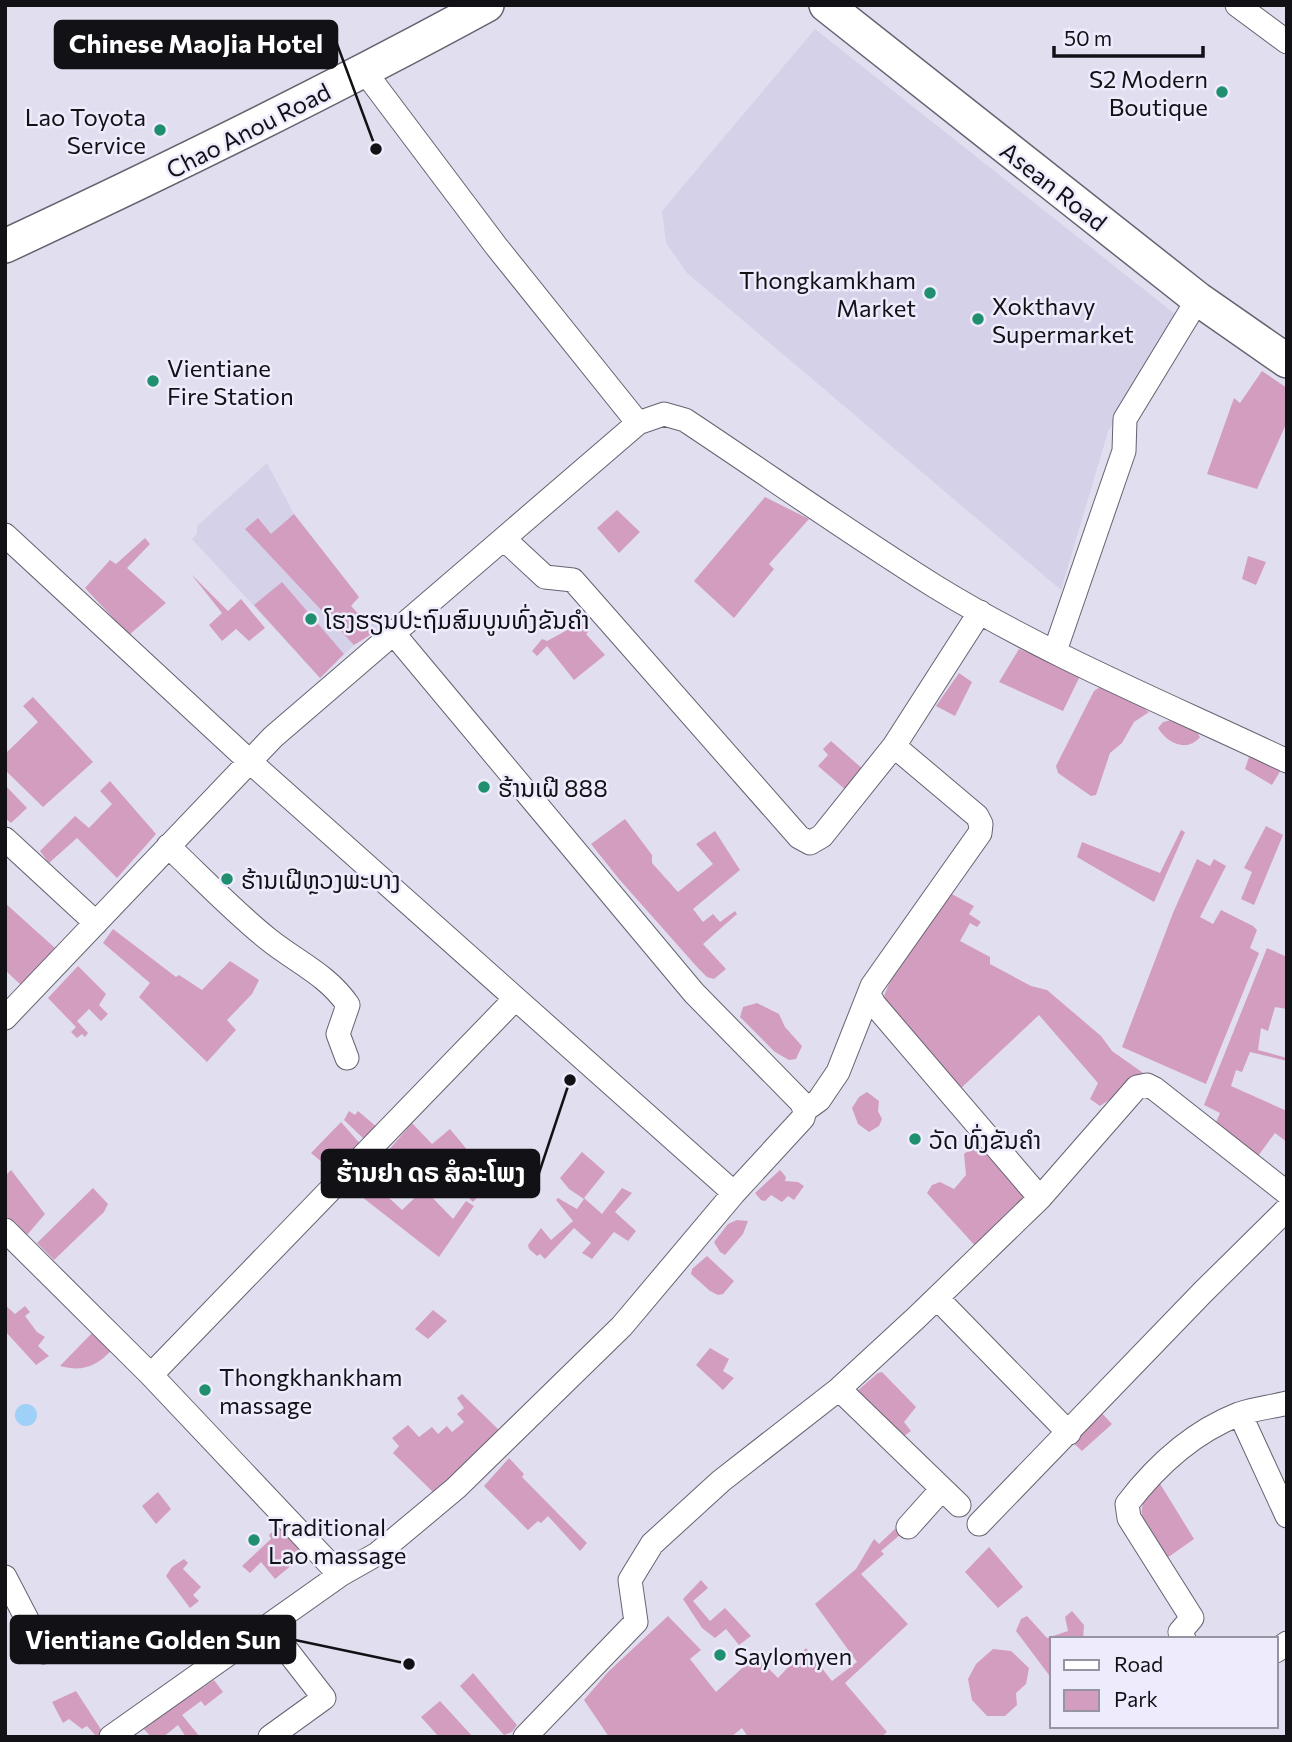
<svg xmlns="http://www.w3.org/2000/svg" width="1292" height="1742" font-family="Commissioner,'Noto Sans Lao',sans-serif">
<style>
.built{fill:#d4d1e8}
.green{fill:#d39dbf}
.water{fill:#9fd0f7}
.lines{fill:none;stroke-linecap:round;stroke-linejoin:round}
.street-casing{stroke:#646370;stroke-width:25}
.secondary-casing{stroke:#646370;stroke-width:36}
.street{stroke:#fff;stroke-width:23}
.secondary{stroke:#fff;stroke-width:33}
.poi-dot{fill:#208f6f;stroke:#eeecfc;stroke-width:2.5}
.labels{text-anchor:middle;dominant-baseline:central;stroke-width:5;stroke-linejoin:round;paint-order:stroke}
.poi-label{font-size:24px;fill:#121116;stroke:#eeecfc;text-anchor:start}
.street-label{font-size:24px;fill:#121116;stroke:#eeecfc}
.leader{fill:none;stroke:#121116;stroke-width:2.5}
.callout-dot{fill:#121116;stroke:#eeecfc;stroke-width:2.5}
.callout{fill:#121116;stroke:#121116;stroke-width:2.5}
.callout-label{font-size:26px;text-anchor:middle;font-weight:bold;fill:#fff}
</style>
<rect width="100%" height="100%" fill="#e1dfef"/>
<path class="built" d="M815,29L1175,314L1108,432L1061,590L687,273L666,243L662,211Z
M267,463L294,514L359,597L351,606L363,619L371,614L382,627L354,645L320,678L192,539L197,534V526Z"/>
<path class="green" d="M1262,371L1287,388V422L1257,489L1207,474L1234,398L1240,403Z
M765,497L809,519L769,564L774,569L734,618L694,581Z
M617,510L640,532L619,553L597,528Z
M294,514L359,597L351,606L375,632L354,645L245,529L258,518L271,534Z
M145,538L150,544L127,568L166,603L129,635L85,588L110,560L116,564Z
M1248,556L1266,562L1256,585L1242,579Z
M191,574L228,611L241,599L265,628L249,641L236,629L222,641L209,625L222,613Z
M282,582L344,654L320,678L254,605Z
M582,622L589,631L586,634L605,655L574,680L547,646L537,656L532,651L542,639L547,641Z
M1019,649L1081,674L1063,711L999,682Z
M959,673L972,682L955,716L936,706Z
M1100,687L1139,705L1149,712L1134,722L1122,743L1110,753L1096,795L1091,796L1058,773L1056,766L1094,691Z
M33,697L93,762L43,807L5,770V754L38,722L23,706Z
M1175,719L1194,728L1200,737C1187,753 1167,743 1158,728L1163,722Z
M831,741L865,771L847,791L818,766L828,755L823,749Z
M1249,757L1282,768L1272,785L1245,769Z
M110,781L156,834L117,878L77,838L49,863L40,851L75,816L89,828L112,804L100,791Z
M5,785L27,808L11,823L5,818Z
M625,819L652,855V863L678,892L713,864L696,844L715,831L740,870L693,909L703,922L713,914L720,922L735,911L737,914L703,944L726,969L714,979L707,977L697,967L619,879L591,844Z
M1266,826L1283,835L1254,905L1241,899L1252,872L1244,868Z
M1181,830L1185,832L1154,902L1077,857L1082,842L1160,873Z
M1197,859L1210,866L1214,859L1226,866L1200,917L1213,924L1221,910L1253,926L1257,930L1250,948L1259,953L1206,1084L1122,1047L1173,913Z
M950,893L974,906L969,914L981,922L977,927L970,923L960,941L990,957V964L1031,986L1047,990L1101,1036L1112,1051L1146,1075L1100,1106L1090,1099L1098,1083L1039,1015L959,1090L891,1011L884,996L890,981Z
M5,903L55,948L22,986L5,970Z
M113,929L176,977L179,975L202,990L230,961L259,980L252,994L227,1020L236,1030L207,1062L139,997L150,983L103,943Z
M1267,948L1287,957V1009L1275,1007L1268,1031L1261,1028L1258,1050L1287,1058V1061L1250,1052L1242,1072L1236,1070L1231,1086L1287,1111V1142L1275,1133L1258,1156L1214,1127L1220,1113L1204,1105Z
M78,966L106,994L99,1005L108,1014L101,1021L89,1009L77,1021L88,1033L85,1037L82,1034L77,1038L71,1032L76,1027L48,998Z
M757,1003L779,1014L785,1027L802,1046L796,1059L789,1060L775,1052L740,1017L743,1007Z
M867,1092L879,1101L878,1111L882,1119L879,1126L869,1132L858,1124L852,1108L859,1097Z
M349,1111L355,1115L358,1111L378,1128L364,1139L344,1120Z
M341,1122L362,1146L329,1178L323,1173L329,1168L311,1153Z
M412,1123L432,1144L450,1129L493,1181L473,1202L428,1158L412,1170L388,1151Z
M980,1142L1030,1198L978,1249L927,1193L932,1185L940,1182L954,1189L966,1175L964,1154Z
M582,1152L605,1172L584,1198L602,1214L622,1188L632,1193L615,1212L636,1231L628,1241L614,1232L592,1259L582,1253L591,1243L574,1228L545,1259L540,1254L537,1256L529,1249L528,1245L541,1228L551,1240L573,1221L556,1200L558,1198L577,1209L584,1199L569,1189L560,1178Z
M11,1170L45,1214L27,1235L5,1215V1176Z
M780,1170L786,1177L785,1181L798,1182L804,1186L794,1200L788,1196L782,1202L771,1195L765,1201L761,1200L755,1193Z
M367,1177L402,1210L424,1189L453,1219L466,1201L474,1206L439,1257L353,1190Z
M93,1188L108,1204L104,1212L54,1260L37,1243Z
M737,1220L748,1221L743,1234L725,1255L720,1252L714,1242L728,1224Z
M707,1256L734,1281L723,1294L718,1295L710,1291L691,1274L692,1269Z
M5,1305L15,1314L25,1306L30,1312L25,1316L37,1332L45,1337L38,1346L49,1356L36,1365L5,1331Z
M433,1310L447,1321L428,1339L415,1329Z
M92,1333L111,1351C95,1367 82,1372 60,1366Z
M710,1348L729,1359L723,1371L734,1378L723,1390L696,1365Z
M882,1372L916,1407L904,1422L911,1431L900,1439L856,1392L878,1373Z
M462,1394L502,1433L435,1494L393,1453L399,1446L392,1438L408,1425L419,1437L432,1427L438,1434L447,1426L452,1432L464,1422L457,1414L464,1408L457,1398Z
M1097,1408L1112,1424L1082,1451L1069,1439Z
M509,1458L524,1474L522,1477L587,1543L580,1551L548,1516L541,1523L538,1521L528,1530L484,1486Z
M1159,1482L1194,1539L1167,1558C1147,1527 1126,1512 1159,1482Z
M158,1492L171,1509L156,1524L142,1506Z
M278,1527L306,1553L275,1579L261,1562L250,1573L242,1566L271,1539L269,1535Z
M897,1527L901,1534L881,1551L884,1554L861,1574L908,1624L845,1683L887,1732L881,1737H748L742,1728L731,1737H609L584,1700L608,1672L668,1616L701,1650L690,1659L716,1692L751,1660L758,1658L778,1678L806,1648L832,1681L857,1662L815,1604L856,1569L874,1539L879,1544Z
M989,1547L1023,1587L998,1608L965,1572Z
M184,1559L188,1563L183,1569L201,1587L193,1595L199,1601L190,1608L166,1576L172,1567Z
M701,1580L708,1588L693,1601L710,1621L725,1608L751,1636L739,1645L726,1629L715,1638L702,1628L683,1599Z
M1072,1611L1084,1625L1083,1639H1052V1679L1016,1631L1021,1619L1027,1616L1047,1638L1068,1631L1065,1617Z
M993,1649L1011,1651L1029,1668L1026,1684L1016,1693L1017,1705L1005,1716H987L972,1700L968,1679L976,1664Z
M473,1673L517,1725L512,1732L504,1735L460,1686Z
M214,1680L223,1692L205,1706L201,1701L182,1715L200,1737H186L178,1725L163,1737H151L143,1728Z
M76,1691L102,1731L97,1737L87,1726L82,1729L69,1719L63,1723L52,1702Z
M440,1701L473,1737H439L421,1717Z"/>
<path class="water" d="M15 1415a11 11 0 1 1 22 0a11 11 0 1 1-22 0Z"/>
<g class="lines">
<g class="street-casing">
<path id="street" d="M1237,5L1287,42
M365,72L496,246L638,423
M5,535L248,760L734,1193
M504,539L545,577L573,580L799,837L810,843L822,836L894,746L980,612
M394,634L694,993L801,1102L805,1110
M1055,651L1124,451L1125,419L1198,299
M5,839L96,923
M168,846C201,877 233,911 268,939C295,961 328,975 348,1005L338,1034L347,1058
M870,996L874,1004L1040,1198
M5,1018L273,737L638,423L664,414L685,420C768,475 851,534 936,587C1047,655 1169,705 1287,761
M5,1230L151,1375L340,1575
M937,1298L1069,1433
M151,1375L515,999
M839,1389L959,1505
M1240,1414L1287,1516
M979,1524L1203,1292L1287,1209
M908,1527L942,1489
M5,1577L44,1652
M268,1626L324,1698L270,1737
M1184,1639L1180,1632L1192,1618L1129,1518L1127,1504C1156,1466 1193,1432 1239,1414C1254,1409 1271,1407 1287,1403
M1276,1651L1287,1643
M111,1737L340,1575L377,1554L456,1488L622,1326L734,1193L803,1118L805,1110L819,1100L838,1072L872,986L980,833L981,824L977,816L894,746
M525,1737L636,1622L630,1580L652,1544L721,1481L839,1389L916,1318L1040,1198L1137,1087L1147,1085L1155,1089L1287,1193"/>
</g>
<g class="secondary-casing">
<path id="secondary" d="M826,5L1198,299L1287,361
M5,246C168,170 329,91 487,5"/>
</g>
<use href="#street" class="street"/>
<use href="#secondary" class="secondary"/>
</g>
<g class="poi-dot">
<circle cx="1222" cy="92" r="7"/>
<circle cx="160" cy="130" r="7"/>
<circle cx="930" cy="293" r="7"/>
<circle cx="978" cy="319" r="7"/>
<circle cx="153" cy="381" r="7"/>
<circle cx="311" cy="619" r="7"/>
<circle cx="484" cy="787" r="7"/>
<circle cx="227" cy="879" r="7"/>
<circle cx="915" cy="1139" r="7"/>
<circle cx="205" cy="1390" r="7"/>
<circle cx="254" cy="1540" r="7"/>
<circle cx="720" cy="1655" r="7"/>
</g>
<g class="labels">
<g class="poi-label">
<text x="1208" y="78" text-anchor="end">S2 Modern<tspan x="1208" dy="28">Boutique</tspan></text>
<text x="146" y="116" text-anchor="end">Lao Toyota<tspan x="146" dy="28">Service</tspan></text>
<text x="916" y="279" text-anchor="end">Thongkamkham<tspan x="916" dy="28">Market</tspan></text>
<text x="992" y="305">Xokthavy<tspan x="992" dy="28">Supermarket</tspan></text>
<text x="167" y="367">Vientiane<tspan x="167" dy="28">Fire Station</tspan></text>
<text x="325" y="619">ໂຮງຮຽນປະຖົມສົມບູນທົ່ງຂັນຄຳ</text>
<text x="498" y="787">ຮ້ານເຝີ 888</text>
<text x="241" y="879">ຮ້ານເຝີຫຼວງພະບາງ</text>
<text x="929" y="1139">ວັດ ທົ່ງຂັນຄຳ</text>
<text x="219" y="1376">Thongkhankham<tspan x="219" dy="28">massage</tspan></text>
<text x="268" y="1526">Traditional<tspan x="268" dy="28">Lao massage</tspan></text>
<text x="734" y="1655">Saylomyen</text>
</g>
<g class="street-label">
<text transform="translate(248 130) rotate(-27)">Chao Anou Road</text>
<text transform="translate(1054 186) rotate(38)">Asean Road</text>
</g>
</g>
<path class="leader" d="M376 149L337 44M570 1080L539 1173M409 1664L295 1640"/>
<g class="callout-dot">
<circle cx="376" cy="149" r="7"/>
<circle cx="570" cy="1080" r="7"/>
<circle cx="409" cy="1664" r="7"/>
</g>
<g class="callout">
<rect x="55" y="21" width="282" height="47" rx="7"/>
<rect x="322" y="1150" width="217" height="47" rx="7"/>
<rect x="11" y="1616" width="284" height="47" rx="7"/>
</g>
<g class="callout-label">
<text x="196" y="53">Chinese MaoJia Hotel</text>
<text x="431" y="1182">ຮ້ານຢາ ດຣ ສໍລະໂພງ</text>
<text x="153" y="1649">Vientiane Golden Sun</text>
</g>
<rect width="1292" height="1742" fill="none" stroke="#121116" stroke-width="14"/>
<rect x="1050" y="1637" width="228" height="91" fill="#eeecfc" stroke="#9694a0" stroke-width="2"/>
<rect x="1064" y="1660" width="35" height="10" fill="#ffffff" stroke="#9694a0" stroke-width="2"/>
<text x="1114" y="1672" font-size="21" fill="#121116">Road</text>
<rect x="1064" y="1690" width="35" height="21" fill="#d39dbf" stroke="#9694a0" stroke-width="2"/>
<text x="1114" y="1707" font-size="21" fill="#121116">Park</text>
<path d="M1054 46v10h149v-10" fill="none" stroke="#121116" stroke-width="3.5"/>
<text x="1064" y="46" font-size="21" fill="#121116" stroke="#eeecfc" stroke-width="5" paint-order="stroke">50 m</text>
</svg>
